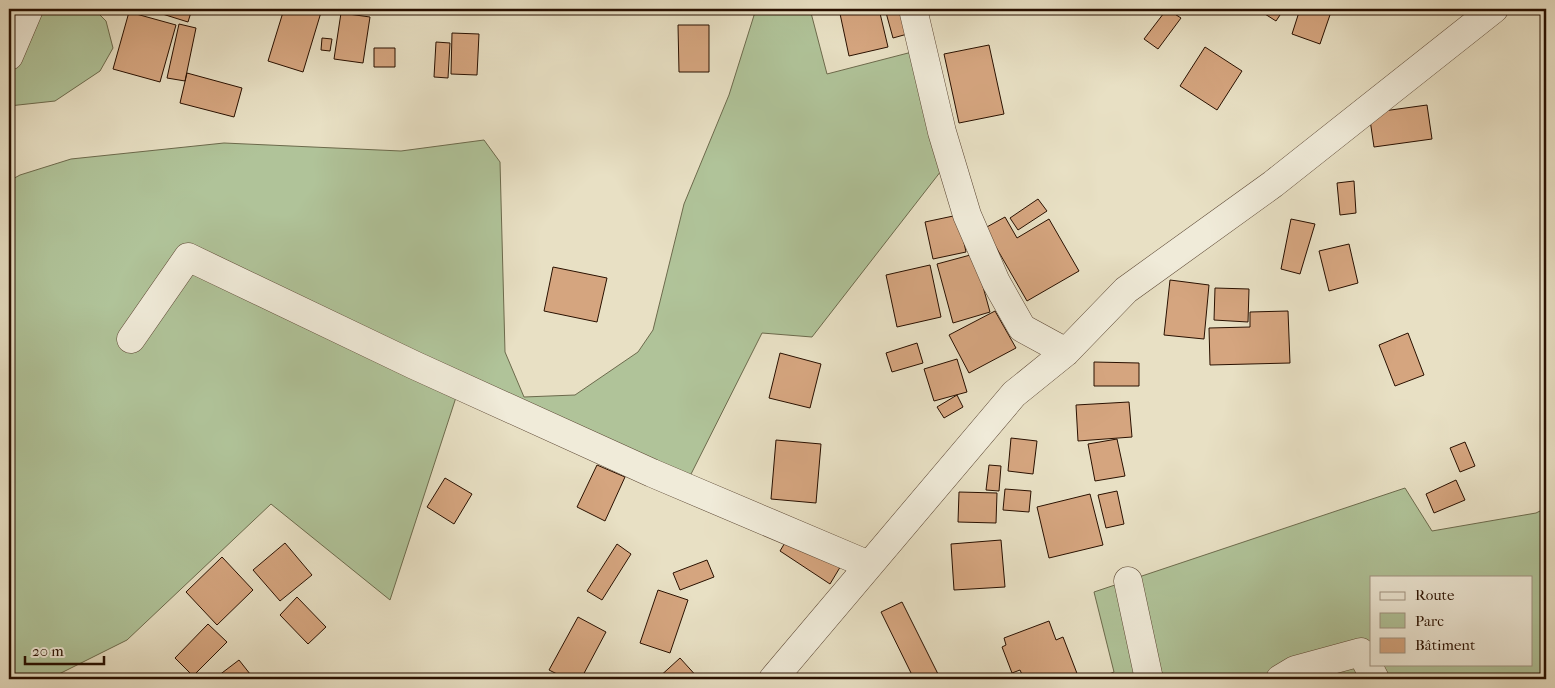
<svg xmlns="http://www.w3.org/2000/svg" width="1555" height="688" font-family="'IM FELL French Canon',serif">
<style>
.green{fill:#b0c399;stroke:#6c6a4c;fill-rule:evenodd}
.building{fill:#d5a57f;stroke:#291000}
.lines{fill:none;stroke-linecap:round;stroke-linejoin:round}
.street-casing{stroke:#594431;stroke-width:29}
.street{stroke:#f0ebd9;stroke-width:28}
</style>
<rect width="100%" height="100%" fill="#e8e0c4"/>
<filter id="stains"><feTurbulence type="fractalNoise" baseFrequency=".004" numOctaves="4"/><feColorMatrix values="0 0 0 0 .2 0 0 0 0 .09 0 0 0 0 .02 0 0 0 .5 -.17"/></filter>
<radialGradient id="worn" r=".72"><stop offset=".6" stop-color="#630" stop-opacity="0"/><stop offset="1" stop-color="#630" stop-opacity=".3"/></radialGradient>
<path class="green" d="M9,9H94L106,21L113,48L100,71L55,101L9,106Z
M756,9H810L827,74L912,52L941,171L812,337L762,333L684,488L461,382L390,600L271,504L127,640L49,679H27L9,675V181L20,175L71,159L224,143L401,151L484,140L500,162L505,352L524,397L575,395L638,352L653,330L684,204L729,95Z
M1405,488L1432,531L1536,513L1546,508V679H1096L1114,672L1094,592ZM1371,577H1531V664H1371Z"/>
<path class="building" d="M157,9H192L188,22L156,12Z
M284,9H322L303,72L268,61Z
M839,9H879L888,47L849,56Z
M885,9H905L911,33L893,38Z
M1167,9L1181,18L1158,49L1144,39Z
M1257,9H1284L1276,21Z
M1300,9H1332L1320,44L1292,34Z
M129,12L176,25L160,82L113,69Z
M341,13L370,17L363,63L334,59Z
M179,24L196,28L185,81L167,78Z
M678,25H709V72H679Z
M452,33L479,34L477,75L451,74Z
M322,38L332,39L330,51L321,50Z
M436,42L450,43L448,78L434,77Z
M989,45L1004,114L959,123L944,54Z
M1205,47L1242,71L1217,110L1180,86Z
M374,48H395V67H374Z
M187,73L242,88L234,117L180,103Z
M1427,105L1432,139L1374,147L1369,113Z
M1354,181L1356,213L1340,215L1337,183Z
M1038,199L1047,211L1018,230L1010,218Z
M958,215L966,252L933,259L925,222Z
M1005,217L1017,238L1049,219L1079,271L1027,301L985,228Z
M1291,219L1315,224L1300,274L1281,269Z
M1349,244L1358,283L1329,291L1319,251Z
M974,254L990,312L953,323L937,264Z
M930,265L941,317L897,327L886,275Z
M553,267L607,278L597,322L544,311Z
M1170,280L1209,285L1204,339L1164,335Z
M1215,288L1249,289L1248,322L1214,320Z
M995,311L1016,348L969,373L949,335Z
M1288,311L1290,363L1210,365L1209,328L1250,327V312Z
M1408,333L1424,375L1395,386L1379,345Z
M917,343L923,363L892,372L886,353Z
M780,353L821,364L810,408L769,398Z
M957,359L967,392L934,401L924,369Z
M1094,362L1139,363V386H1094Z
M957,395L963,407L944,418L937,407Z
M1129,402L1132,437L1078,441L1076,405Z
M1011,438L1037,441L1033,474L1008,471Z
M1117,439L1125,476L1095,481L1088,444Z
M776,440L821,444L816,503L771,499Z
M1465,442L1475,466L1460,472L1450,448Z
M597,465L625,477L605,521L577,507Z
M989,465L1001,466L999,491L986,490Z
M445,478L472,494L454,524L427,507Z
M1456,480L1465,500L1434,513L1426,494Z
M1005,489L1031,491L1029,512L1003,510Z
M1117,491L1124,524L1106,528L1098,495Z
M959,492L997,493L996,523L958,522Z
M1090,494L1103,545L1049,558L1037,507Z
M792,531L842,564L830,584L780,551Z
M1001,540L1005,587L954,590L951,544Z
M285,543L312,575L280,601L253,570Z
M617,544L631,554L602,600L587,591Z
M222,557L253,590L217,625L186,592Z
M707,560L714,577L680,590L673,573Z
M658,590L688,600L670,653L640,643Z
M297,597L326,627L308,644L280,615Z
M902,602L938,674L927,679H914L881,612Z
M578,617L606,632L581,679H567L549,670Z
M1049,621L1056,640L1063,637L1078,676L1069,679H1024L1020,670L1012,673L1002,647L1006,645L1004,638Z
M208,624L227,642L193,676L175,658Z
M680,658L699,679H657Z
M239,660L254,679H214Z"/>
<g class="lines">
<g class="street-casing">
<path id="street" d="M913,9L942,132L967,215L996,282L1022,328L1066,352
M9,56L29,9
M131,339L188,257L414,365L652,473L869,565
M1128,581L1149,679
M773,679L1014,394L1066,352L1126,290L1273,184L1494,9
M1280,679L1295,670L1361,652L1375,679"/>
</g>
<use href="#street" class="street"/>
</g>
<rect width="1555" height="688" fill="none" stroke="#e8e0c4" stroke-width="30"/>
<rect x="10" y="10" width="1535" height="668" fill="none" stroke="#291000" stroke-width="2.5"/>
<rect x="15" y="15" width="1525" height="658" fill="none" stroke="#291000"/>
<rect x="1370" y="576" width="162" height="90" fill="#f0ebd9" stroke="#a09382"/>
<rect x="1380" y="592" width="25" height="8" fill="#f0ebd9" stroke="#a09382"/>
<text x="1415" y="600" font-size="15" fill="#291000">Route</text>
<rect x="1380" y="613" width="25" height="15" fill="#b0c399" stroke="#a09382"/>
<text x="1415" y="626" font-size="15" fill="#291000">Parc</text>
<rect x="1380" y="638" width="25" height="15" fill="#d5a57f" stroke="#a09382"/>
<text x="1415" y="650" font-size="15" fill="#291000">Bâtiment</text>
<path d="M25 656v8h79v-8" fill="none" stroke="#291000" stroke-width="2.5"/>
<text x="32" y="656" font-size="15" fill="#291000" stroke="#f0ebd9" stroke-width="4" paint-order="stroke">20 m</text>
<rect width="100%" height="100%" filter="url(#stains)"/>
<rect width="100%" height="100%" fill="url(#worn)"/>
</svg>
